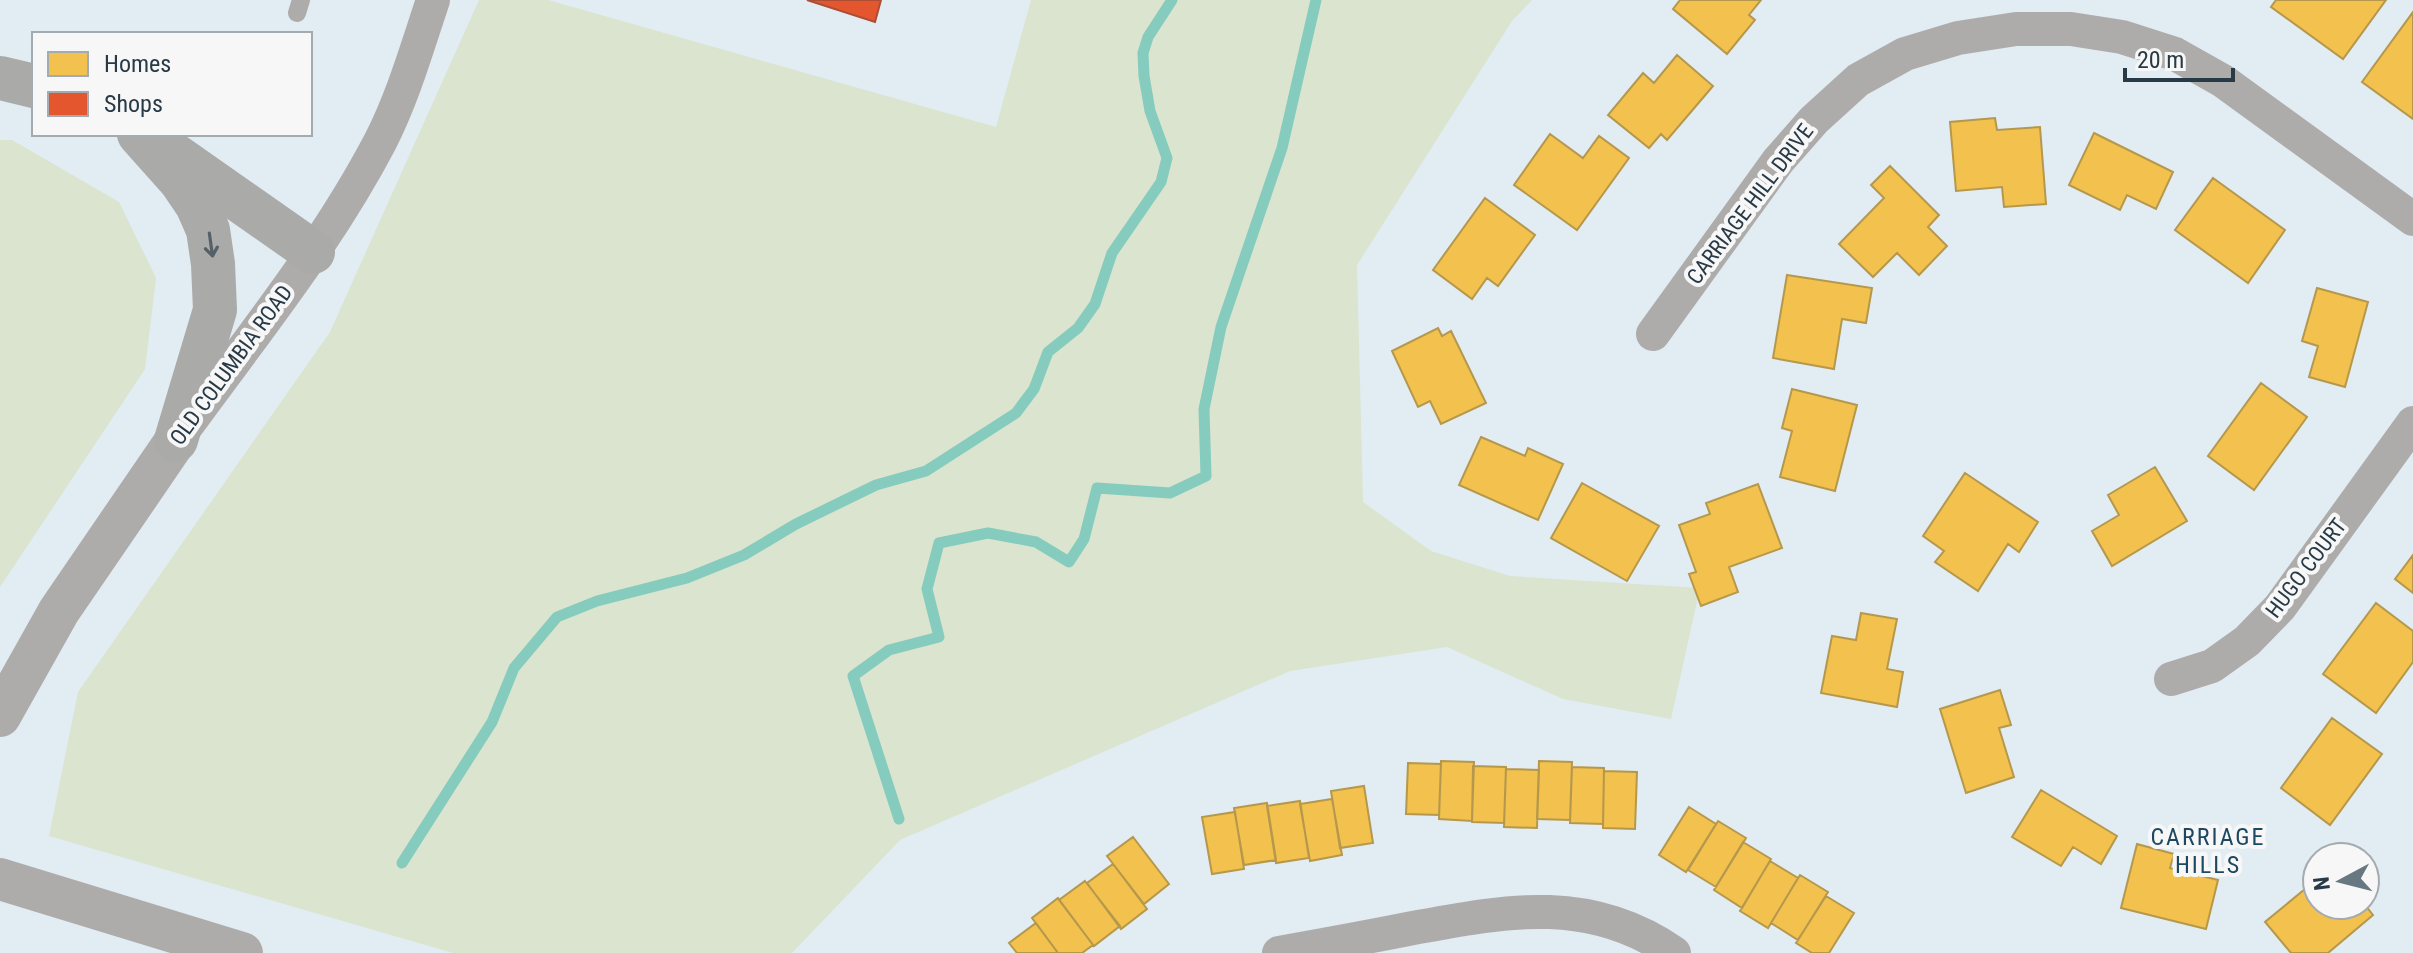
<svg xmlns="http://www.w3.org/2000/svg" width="2413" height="953" font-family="'Roboto Condensed',sans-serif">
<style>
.green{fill:#dbe4ce}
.homes{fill:#f2c14e;stroke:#b5984c;stroke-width:2}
.shops{fill:#e4572e;stroke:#ab4e35;stroke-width:2}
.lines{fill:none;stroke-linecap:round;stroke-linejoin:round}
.stream{stroke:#85ccbf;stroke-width:11}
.service{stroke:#aeacab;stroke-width:18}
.minor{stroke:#aeacab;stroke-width:34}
.tertiary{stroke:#aeacab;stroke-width:42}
.motorway{stroke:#aaaaa9;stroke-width:44}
.oneway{stroke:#556169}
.labels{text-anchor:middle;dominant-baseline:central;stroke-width:8;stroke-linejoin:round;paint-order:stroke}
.street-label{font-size:22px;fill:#273a46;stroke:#f7f7f7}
.neighbourhood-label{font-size:24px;letter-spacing:2px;fill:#1c4861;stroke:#f7f7f7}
</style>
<rect width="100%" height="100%" fill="#e2ecf3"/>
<path class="green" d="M479,0H548L996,127L1031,0H1532L1512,21L1357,265L1363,502L1431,551L1510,576L1700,588L1671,719L1563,699L1447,647L1290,671L900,840L792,953H453L49,836L78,692L330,332Z
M0,140H12L119,202L156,278L145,369L0,587Z"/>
<path class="homes" d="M1680,0H1761L1749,15L1755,20L1727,54L1673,9Z
M2276,0H2386L2343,59L2271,7Z
M2413,12V119L2362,82Z
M1677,55L1713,86L1667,140L1661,134L1649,148L1608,115L1643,73L1654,83Z
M1995,118L1997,130L2040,127L2046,204L2004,207L2002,187L1956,191L1950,122Z
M2094,133L2173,172L2156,209L2127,195L2120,210L2069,185Z
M1550,134L1583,158L1599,136L1629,158L1577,230L1514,185Z
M1890,166L1939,215L1928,227L1947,246L1919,275L1897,253L1873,277L1839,244L1884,198L1871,185Z
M2213,178L2285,230L2248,283L2175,230Z
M1485,198L1535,235L1498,286L1487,278L1472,299L1433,270Z
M1787,275L1872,288L1866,323L1842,319L1834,369L1773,358Z
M2317,288L2368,302L2345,387L2309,377L2318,346L2302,341Z
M1438,328L1442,336L1451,331L1486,403L1441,424L1430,401L1418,407L1392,351Z
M2261,383L2307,417L2254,490L2208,456Z
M1792,389L1857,405L1835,491L1780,477L1792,431L1782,428Z
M1481,437L1525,456L1528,448L1563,464L1538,520L1459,485Z
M2155,467L2187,521L2112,566L2092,531L2119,515L2108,495Z
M1965,473L2038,522L2019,552L2008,544L1978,591L1935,562L1944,551L1923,536Z
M1582,483L1659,526L1627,581L1551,538Z
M1758,484L1782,548L1729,567L1738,592L1701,606L1689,574L1696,572L1679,525L1710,514L1706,503Z
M2413,555V593L2395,579Z
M2376,603L2413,631V662L2376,713L2323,674Z
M1861,613L1897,619L1887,669L1903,672L1897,707L1821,693L1832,636L1856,640Z
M2000,690L2011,725L1999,728L2014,777L1966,793L1940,709Z
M2332,718L2382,754L2330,825L2281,788Z
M1441,761L1474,762L1472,821L1439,819Z
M1539,761L1572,762L1570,820L1537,819Z
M1408,763L1441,764L1439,815L1406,814Z
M1473,766L1506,767L1504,823L1472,822Z
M1572,767L1604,768L1603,824L1570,823Z
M1506,769L1539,770L1537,828L1504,827Z
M1604,771L1637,772L1635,829L1603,828Z
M1364,786L1373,843L1340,848L1331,791Z
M2041,790L2117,836L2101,864L2073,847L2061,866L2012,837Z
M1332,799L1342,855L1310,861L1300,804Z
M1300,801L1309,858L1276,863L1267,806Z
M1267,803L1276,860L1244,865L1234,808Z
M1689,807L1716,824L1686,872L1659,855Z
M1235,812L1244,869L1212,874L1202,817Z
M1718,821L1746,838L1716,887L1688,870Z
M1133,837L1169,884L1144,904L1107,856Z
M1743,842L1771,859L1742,908L1714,890Z
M2137,844L2174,854L2170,868L2218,880L2206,929L2121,908Z
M1770,861L1798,878L1768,928L1740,911Z
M1113,864L1147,909L1121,929L1087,883Z
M1800,875L1828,892L1798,940L1771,923Z
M2317,879V905H2365L2373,915L2328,953H2291L2265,922Z
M1085,881L1120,926L1094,946L1059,900Z
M1826,896L1854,913L1829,953H1812L1796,943Z
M1058,898L1093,945L1082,953H1058L1032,918Z
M1036,923L1058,953H1017L1009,943Z"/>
<path class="shops" d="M807,0H881L875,22Z"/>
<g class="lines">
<path class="stream" d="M899,819L853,676L889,650L939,637L927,589L939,543L988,533L1036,542L1069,562L1084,539L1097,488L1170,493L1206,476L1204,409L1221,327L1282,148L1316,0
M402,863L492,722L514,668L557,617L597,601L687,578L744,555L796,524L876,485L926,471L1016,413L1034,389L1048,352L1078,328L1095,304L1112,253L1161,182L1167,158L1150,111L1144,76L1143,53L1148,37L1172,0"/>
<path class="service" d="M297,13L301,0"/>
<path class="minor" d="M1653,334L1778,161L1814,120L1858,80L1905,54L1958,38L2016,29H2071L2122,37L2175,54L2223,81L2413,219
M188,424C255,332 327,243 380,142C403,97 417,48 433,0
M2171,679L2212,666L2247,641L2280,607L2413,423
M1279,953C1324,945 1368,937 1413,928C1506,911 1589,894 1674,953"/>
<path class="tertiary" d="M0,716L59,611L176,440
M0,879L242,953"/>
<path class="motorway" d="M0,78L34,86
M139,134L180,180L197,205L208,230L213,264L215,310L176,440
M176,156L313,252"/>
</g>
<defs><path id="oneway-shaft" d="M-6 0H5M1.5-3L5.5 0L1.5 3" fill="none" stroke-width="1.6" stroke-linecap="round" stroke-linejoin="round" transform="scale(2)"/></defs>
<use class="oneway" href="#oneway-shaft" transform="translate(211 245) rotate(82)"/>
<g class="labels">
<g class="street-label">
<text transform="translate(1750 204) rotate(-53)">CARRIAGE HILL DRIVE</text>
<text transform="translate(231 365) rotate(-54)">OLD COLUMBIA ROAD</text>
<text transform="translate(2306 568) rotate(-53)">HUGO COURT</text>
</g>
<g class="neighbourhood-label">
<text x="2208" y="837">CARRIAGE<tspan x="2208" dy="28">HILLS</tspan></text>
</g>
</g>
<rect x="32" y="32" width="280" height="104" fill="#f7f7f7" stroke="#a4abb0" stroke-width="2"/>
<rect x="48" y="52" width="40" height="24" fill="#f2c14e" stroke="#a4abb0" stroke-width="2"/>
<text x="104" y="72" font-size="24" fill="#273a46">Homes</text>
<rect x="48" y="92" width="40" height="24" fill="#e4572e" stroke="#a4abb0" stroke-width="2"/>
<text x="104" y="112" font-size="24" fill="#273a46">Shops</text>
<g transform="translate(2341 881) rotate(263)"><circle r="38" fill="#f7f7f7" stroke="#a4abb0" stroke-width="2"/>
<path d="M0-6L14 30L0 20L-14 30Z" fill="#687883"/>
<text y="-12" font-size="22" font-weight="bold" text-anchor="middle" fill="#273a46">N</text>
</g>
<path d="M2125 68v12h108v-12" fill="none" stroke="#273a46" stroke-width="4"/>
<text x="2137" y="68" font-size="24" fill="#273a46" stroke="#f7f7f7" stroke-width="6" paint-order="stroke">20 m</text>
</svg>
